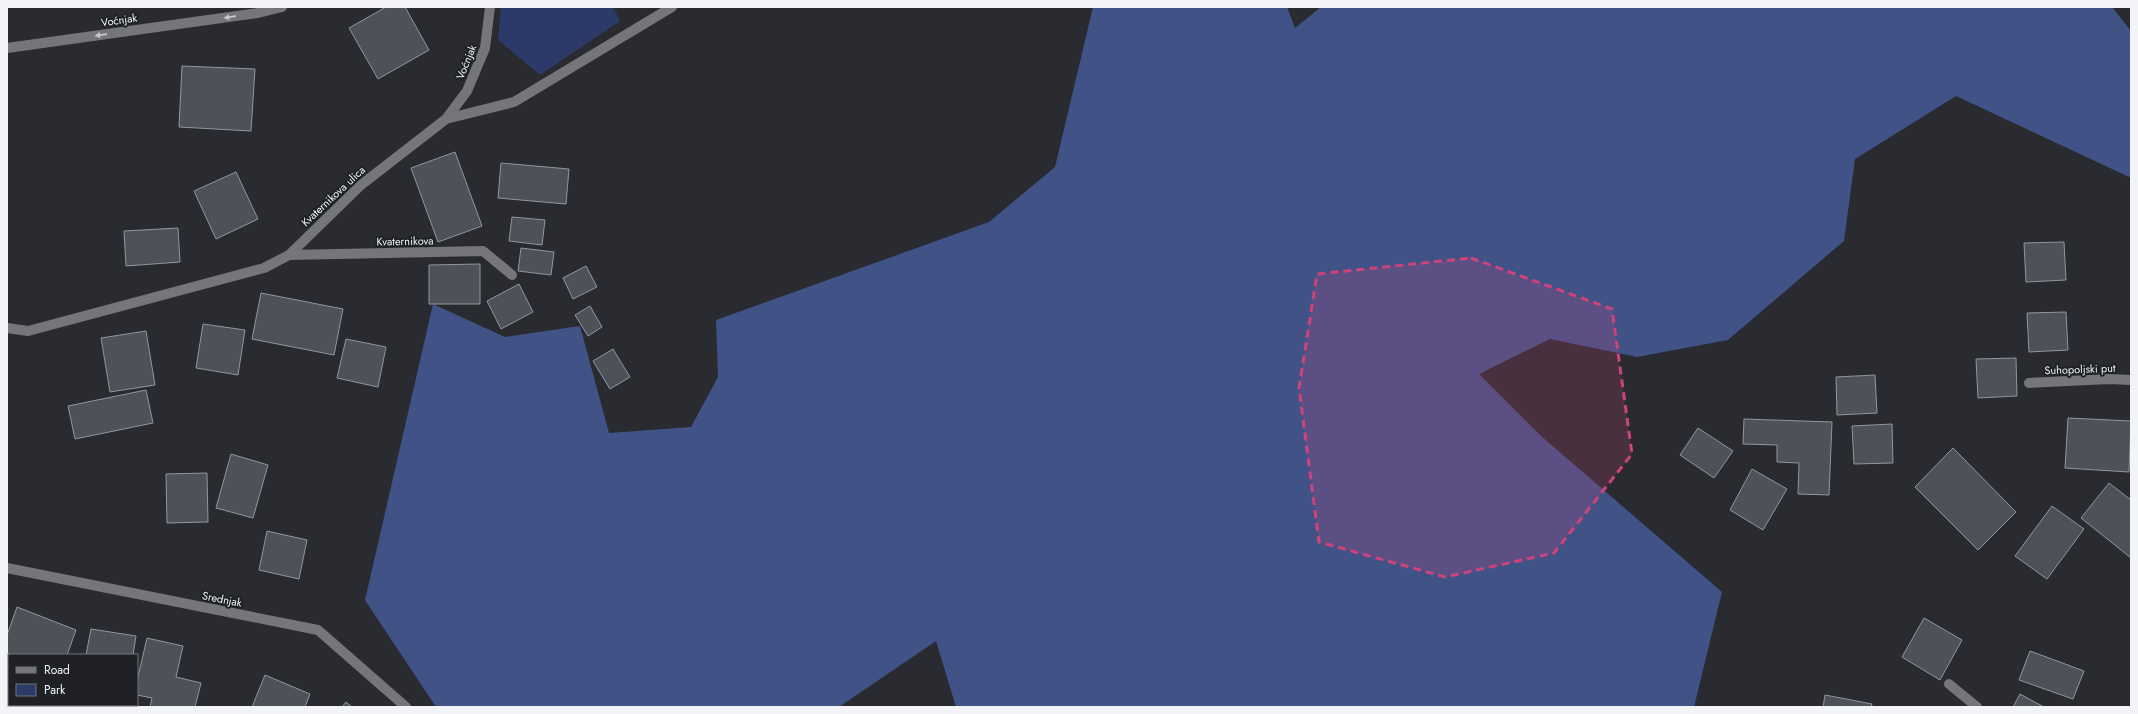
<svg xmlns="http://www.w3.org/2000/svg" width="2138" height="714" font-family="Jost,sans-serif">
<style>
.green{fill:#2b3a68}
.forest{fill:#405286}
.building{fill:#4e5157;stroke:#93969d}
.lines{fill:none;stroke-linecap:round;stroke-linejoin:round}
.minor{stroke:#757679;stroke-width:10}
.oneway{fill:#c6c8cc}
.marked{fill:#cc447a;fill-opacity:0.2;stroke:#cc447a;stroke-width:3;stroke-dasharray:8 5;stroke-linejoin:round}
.labels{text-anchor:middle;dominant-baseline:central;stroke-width:4;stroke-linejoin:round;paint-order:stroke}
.street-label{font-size:11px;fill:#f2f4f8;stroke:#1f2127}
</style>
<rect width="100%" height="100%" fill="#292b30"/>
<path class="green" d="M501,7H613L620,21L540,75L498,40Z"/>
<path class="forest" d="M1093,7H1287L1295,28L1321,7H2112L2131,31V176L2129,177L1956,96L1855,159L1844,241L1728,340L1637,357L1550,339L1479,374L1541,436L1722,592L1694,707H956L936,641L839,707H436L365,600L433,304L505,337L580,326L609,433L691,427L718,377L716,320L989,222L1055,167Z"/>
<path class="building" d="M386,7H405L429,50L378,79L349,28Z
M182,66L255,69L251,131L179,127Z
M455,152L482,226L438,242L411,168Z
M501,163L569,169L566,204L498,198Z
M236,172L258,219L216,239L194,191Z
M512,217L545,220L542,245L509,241Z
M178,228L180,262L126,266L124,231Z
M2064,242L2066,280L2026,282L2024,243Z
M521,248L554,252L551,275L518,271Z
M480,264V304H429V265Z
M586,266L597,287L573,299L563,278Z
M519,284L533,312L501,329L487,301Z
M261,293L343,309L334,355L252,339Z
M590,306L602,327L588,336L575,315Z
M2066,312L2068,350L2029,352L2027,313Z
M203,324L245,330L238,375L196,368Z
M146,331L155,385L110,392L101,338Z
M346,339L386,347L378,387L337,378Z
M613,349L630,377L610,389L593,361Z
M2016,358L2017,396L1978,398L1976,359Z
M1875,375L1877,413L1837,415L1836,377Z
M146,390L153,423L75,439L68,406Z
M2068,418L2131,421L2129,472L2065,468Z
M1744,419L1832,422L1829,495L1798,494L1799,463L1777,462V445L1743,444Z
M1892,424L1893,463L1854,464L1852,426Z
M1698,428L1733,451L1714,478L1680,455Z
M1953,448L2016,512L1978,550L1915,487Z
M231,454L268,465L253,518L216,508Z
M1752,469L1787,489L1763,530L1730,510Z
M207,473L208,522L167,523L166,474Z
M2109,483L2131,500V558L2081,518Z
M2052,506L2084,529L2047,579L2015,556Z
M267,531L307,540L299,579L259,570Z
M17,607L76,630L67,655H12L7,653V635Z
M1924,618L1962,640L1940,680L1902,657Z
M91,629L136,636L133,655H86Z
M147,638L183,646L176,677L201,683L195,707H150L152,698L137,695V681Z
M2030,651L2084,671L2073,699L2019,680Z
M265,675L310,694L305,707H252Z
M2020,694L2044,707H2013Z
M1825,695L1872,704L1871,707H1823Z
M346,702L352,707H342Z"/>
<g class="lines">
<path class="minor" d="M7,48L258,13L282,7
M446,119L467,91L485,48L490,7
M289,255L483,251L512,275
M7,328L28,331L264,268L289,255L361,185L446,119L514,102L672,7
M2029,383L2109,379L2131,380
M7,568L318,630L406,707
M1949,684L1977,707"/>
</g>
<defs><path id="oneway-solid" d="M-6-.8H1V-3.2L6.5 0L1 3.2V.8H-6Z"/></defs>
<g class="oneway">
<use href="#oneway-solid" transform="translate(230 17) rotate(172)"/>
<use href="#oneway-solid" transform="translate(101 35) rotate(172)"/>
</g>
<path class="marked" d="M1471,258L1612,309L1632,454L1554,553L1445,577L1319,542L1299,388L1317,274Z"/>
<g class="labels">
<g class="street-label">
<text transform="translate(119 20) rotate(-8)">Voćnjak</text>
<text transform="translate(466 62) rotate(-68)">Voćnjak</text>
<text transform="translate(333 196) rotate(-43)">Kvaternikova ulica</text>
<text transform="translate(405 241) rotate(-1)">Kvaternikova</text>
<text transform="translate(2080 369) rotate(-2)">Suhopoljski put</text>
<text transform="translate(222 599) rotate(11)">Srednjak</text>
</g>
</g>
<rect width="2138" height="714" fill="none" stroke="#f2f4f8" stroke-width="16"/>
<rect x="8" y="654" width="130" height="52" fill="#1f2127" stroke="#73757b"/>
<rect x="16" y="667" width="20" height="6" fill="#757679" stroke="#73757b"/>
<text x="44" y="674" font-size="12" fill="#f2f4f8">Road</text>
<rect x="16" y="684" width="20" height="12" fill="#2b3a68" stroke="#73757b"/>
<text x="44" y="694" font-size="12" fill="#f2f4f8">Park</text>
</svg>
